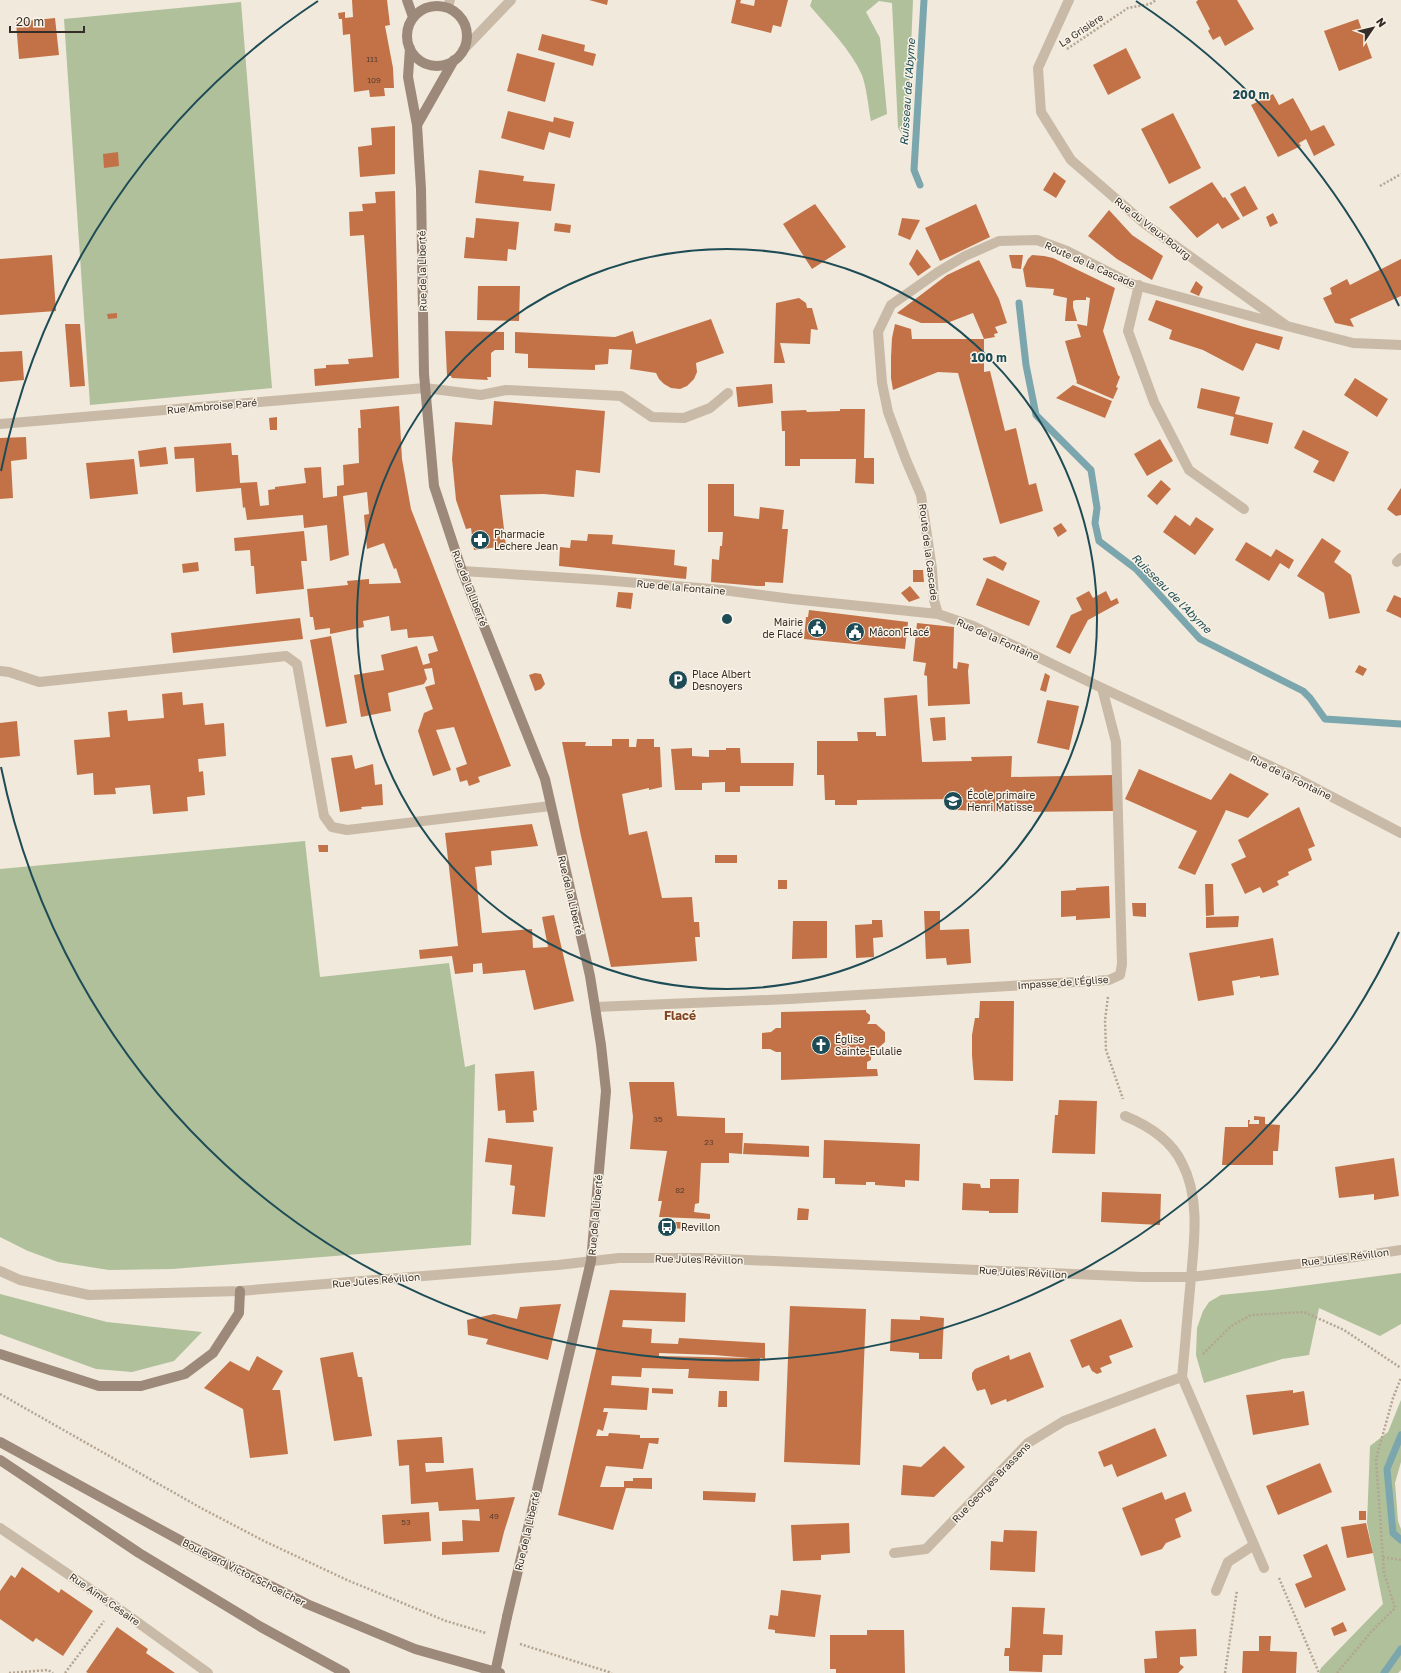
<svg xmlns="http://www.w3.org/2000/svg" width="1401" height="1673" font-family="'Golos Text',sans-serif">
<style>
.green{fill:#afc09b}
.lines{fill:none;stroke-linecap:round;stroke-linejoin:round}
.stream{stroke:#7ba6ad;stroke-width:7}
.building{fill:#c37247;fill-rule:evenodd}
.path{stroke:#b4a491;stroke-width:2.5;stroke-dasharray:2 2;stroke-linecap:butt}
.lane{stroke:#c9baa7;stroke-width:10}
.street{stroke:#c9baa7;stroke-width:10}
.secondary{stroke:#9c8979;stroke-width:10}
.secondary-bridge{stroke:#9c8979;stroke-width:10}
.ring{fill:none;stroke:#1e4c56;stroke-width:2}
.labels{text-anchor:middle;dominant-baseline:central;stroke-width:3;stroke-linejoin:round;paint-order:stroke}
.number-label{font-size:8px;fill:#583e2f}
.street-label{font-size:10px;fill:#352d27;stroke:#f9f3e7}
.poi-label{font-size:10px;fill:#352d27;stroke:#f9f3e7;text-anchor:start}
.water-label{font-size:11px;font-style:italic;fill:#1e4c56;stroke:#f9f3e7}
.quarter-label{font-size:12px;font-weight:bold;fill:#824423;stroke:#f9f3e7}
.centre{fill:#1e4c56;stroke:#f9f3e7;stroke-width:2}
.ring-label{font-size:12px;text-anchor:middle;font-weight:bold;fill:#1e4c56;stroke:#f9f3e7;stroke-width:3;stroke-linejoin:round;paint-order:stroke}
</style>
<rect width="100%" height="100%" fill="#f1e9db"/>
<path class="green" d="M812,0H913L907,142L898,128L892,3L879,1L866,12L880,38L887,114L871,121C868,106 867,89 862,75C851,50 828,27 810,6Z
M241,2L272,388L90,405L64,19Z
M305,841L320,977L449,963L465,1067L475,1064L471,1245L172,1269L109,1270L58,1262L28,1251L0,1237V869Z
M1401,1273V1324L1380,1336L1319,1308L1309,1355L1282,1359L1204,1383L1196,1355L1197,1328L1203,1311L1209,1302L1221,1295L1271,1290Z
M0,1294L107,1322L202,1332L174,1361L132,1372L96,1369L0,1334Z
M1401,1400V1462L1395,1483L1398,1521L1401,1529V1670L1398,1673H1319L1321,1668L1383,1604L1367,1523L1370,1446L1388,1432Z"/>
<g class="lines">
<path class="stream" d="M920,185L914,170L924,0
M1019,303L1026,365L1036,415L1091,470L1097,508L1095,523L1099,541L1136,569L1200,639L1303,691L1310,698L1325,719L1401,724
M1401,1435L1387,1469L1393,1533L1401,1540
M1384,1673L1401,1649"/>
</g>
<path class="building" d="M352,0H387L390,25L385,26L393,68L394,88H384L385,96L370,97L369,90L354,92L350,34L343,35L342,19H339L338,13L345,12V18L353,17Z
M589,0H608L607,5Z
M736,0H741L740,3L754,6L755,0H788L781,27L773,25L771,33L731,23Z
M1198,0H1237L1254,29L1225,46L1220,36L1213,40L1208,31L1210,29L1196,2Z
M55,18L59,55L19,59L16,22Z
M1358,19L1372,58L1339,71L1324,31Z
M542,34L585,45L584,51L596,54L593,66L538,50Z
M1126,48L1141,78L1108,95L1093,65Z
M517,53L555,63L545,102L507,91Z
M1273,94L1279,105L1293,98L1311,131L1324,125L1335,145L1314,156L1306,139L1299,143L1301,146L1278,157L1251,105Z
M508,111L553,122L554,117L574,122L570,138L549,132L544,150L501,138Z
M1173,113L1201,168L1169,184L1141,129Z
M395,126V174L360,177L358,147L372,145L371,128Z
M118,152L119,166L104,168L103,154Z
M479,170L524,176L523,181L555,184L551,211L475,203Z
M1054,172L1066,181L1056,198L1043,190Z
M1212,182L1223,198L1225,197L1240,219L1222,229L1218,223L1197,238L1169,207Z
M1245,186L1258,209L1243,217L1230,194Z
M395,191L399,378L315,386L314,369L326,368V365L349,364L348,359L373,357L364,235L350,236L349,212L363,211L362,204L376,203L375,192Z
M815,204L846,247L812,269L783,224Z
M976,204L990,237L940,261L925,228Z
M1109,210L1132,235L1163,256L1152,280L1117,259L1088,236Z
M1273,213L1278,223L1270,227L1266,217Z
M476,218L519,222L516,250L508,249L507,261L464,258L466,237L474,238Z
M902,218L920,220L910,240L898,235Z
M555,223L571,225L570,233L554,231Z
M917,249L931,267L918,276L909,264Z
M52,255L56,311L0,315V259Z
M1009,255H1023L1021,269L1012,268Z
M1032,255L1044,256L1053,258L1115,288L1103,331L1118,375L1120,377L1116,387L1118,388L1113,399L1076,383L1077,382L1065,341L1081,337L1077,324L1087,326L1090,298L1086,297V300H1076L1073,301V307L1077,321H1065L1067,298L1053,295L1054,289L1026,287L1023,269L1028,259Z
M1401,259V296L1350,319L1354,327L1335,323L1323,298L1332,294L1330,288L1347,279L1350,285Z
M979,260L999,299L1007,323L995,327L998,333L994,334L995,337L984,339L973,313L947,323H921L897,313L947,275Z
M1196,281L1203,287L1199,296L1190,292Z
M478,286H520L519,321L477,320Z
M799,298L806,303L807,308H812L818,330L811,329L810,344L780,343L785,363H774L776,303Z
M1156,300L1244,327L1283,337L1279,350L1256,343L1243,371L1203,350L1169,339L1172,330L1148,320Z
M117,313V318L108,319L107,314Z
M711,319L724,353L696,363L697,372L694,379L687,386L680,389L671,388L664,384L659,379L656,373L630,369L632,350L609,349L608,364L595,365V370L528,368V354L515,353V332L615,337L633,331L636,344Z
M65,324H80L85,386L70,387Z
M895,324L911,329L912,339H984V372L990,371L1005,431L1016,428L1029,485L1036,483L1043,511L1000,524L958,373L938,372L893,390L891,378V357L892,338Z
M445,331L504,332V350H495L491,353V377H487L488,380L452,378L451,376H447Z
M22,351L24,380L0,382V352Z
M1355,378L1388,399L1377,417L1344,395Z
M772,384L773,403L738,407L736,387Z
M1073,385L1112,401L1105,418L1056,398Z
M1201,388L1240,397L1235,414L1273,423L1268,444L1230,435L1234,417L1197,408Z
M494,401L605,411L600,473L576,470L574,497L544,494L500,495L506,546L474,550L471,528L466,529L456,500L452,459L455,422L492,425Z
M399,406L402,459L411,509L511,766L478,777L480,782L469,786L467,780L460,782L456,768L467,764L454,727L436,730L451,770L433,776L418,731L424,713L433,709L425,687L435,684L432,668L424,669L427,679L424,684L388,693L391,711L361,717L354,675L384,670L381,655L417,646L423,665L430,663L428,654L438,651L433,636L408,638L407,629L391,631L389,616L363,621L364,627L330,634V628L315,630L313,617H310L307,589L348,585L347,581L369,579V584L401,583L396,568L394,569L384,543L367,549L364,515L369,514L367,492L343,496L349,555L330,561L327,525L304,528L303,515L247,520L245,507L243,508L241,488L196,492L194,458L175,459L174,447L231,443L232,455H238L240,483L257,482L260,506L269,505L268,490L275,489V487L306,483L304,468L321,467L323,498L337,496V486L344,485L343,465L359,463L358,428H361L360,410Z
M840,409H865L864,458H874V484L855,483L856,459H800V466H785V431H782L781,411L806,410L807,412L840,411Z
M277,417V430H270L269,418Z
M1303,430L1349,452L1334,482L1313,472L1319,461L1294,448Z
M26,437L27,459L11,461L13,498L0,499V438Z
M1160,439L1173,461L1147,476L1134,454Z
M166,447L168,464L140,467L138,451Z
M134,459L138,494L90,499L86,463Z
M1161,480L1171,489L1157,505L1147,496Z
M708,484H734V516L759,519L760,507L784,510L782,529H788L783,583L765,582V586H757L711,582L712,559L719,560L720,546H722L723,532H708Z
M1401,488V515L1396,516L1387,509Z
M1175,515L1190,526L1196,517L1214,529L1195,555L1163,532Z
M1061,523L1067,531L1058,537L1053,528Z
M304,531L307,561H301L304,589L256,594L254,566H251L250,550L235,551L234,538Z
M588,534L613,535L612,544L675,550L674,565L687,567L686,579L559,566L560,547L570,548L571,540L587,541Z
M1322,538L1341,551L1334,562L1351,575L1360,613L1329,619L1324,593L1297,576Z
M1246,542L1271,557L1276,549L1294,560L1289,569L1280,563L1269,581L1235,560Z
M995,556L1007,563L1003,571L983,560V558Z
M198,562L199,571L183,573L182,564Z
M913,570H923L924,582H913Z
M987,578L1040,601L1029,626L976,605Z
M910,586L920,598L909,602L901,593Z
M1089,591L1093,598L1106,591L1111,601L1117,598L1119,603L1088,620L1070,654L1056,647L1071,615L1082,610L1076,598Z
M618,592L633,593L631,609L616,607Z
M1394,595L1401,598V618L1386,611Z
M809,610L908,622L905,649L804,639L806,617H808Z
M300,618L303,639L173,653L171,633Z
M917,623L954,627L953,668L957,669L958,662L969,664L968,671L970,704L928,706L927,676L924,675L926,663L913,661Z
M331,636L347,723L326,727L310,640Z
M1359,665L1367,669L1363,676L1355,672Z
M535,673L541,674L545,684L541,689L535,691L529,675Z
M1045,673L1050,676L1046,692L1040,690Z
M182,692L183,705L203,703L205,725L224,723L226,756L198,759L199,772L203,771L205,795L187,797L188,811L153,814L150,785L115,788L116,794L94,795L93,773L77,775L74,740L110,737L108,712L127,710L128,721L164,718L162,694Z
M917,695L922,762L972,761L971,757L1012,756L1011,777L1113,775V811L1012,812L956,810V799L857,800V805H835V800H825L824,775H817V741H858L857,732H876V736H886L884,698Z
M1047,700L1079,706L1069,750L1037,743Z
M945,717L946,740L933,741L930,718Z
M17,721L20,756L0,758V723Z
M612,739H629V747H636L637,739H654V747H660L662,787L649,790V788L622,794L629,835L647,831L662,898L692,897L694,922H699L700,937H695L697,961L611,967L581,836L562,742H586L585,746H612Z
M692,748V756L709,757V750H726V748H740L741,763H794L793,786H740V792H725V782L702,783V790H675L671,749Z
M352,755L355,769L373,764L375,785L382,784L383,805L361,807L362,809L340,812L331,758Z
M1139,769L1211,800L1230,773L1269,794L1248,818L1226,810L1195,875L1178,868L1197,831L1125,799Z
M1299,807L1315,846L1308,849L1312,860L1288,872L1289,875L1277,881L1279,885L1263,893L1260,887L1245,894L1231,864L1246,857L1238,840Z
M532,824L538,846L491,851L492,865L475,867L482,933L532,929L533,948L548,947L542,917L554,915L574,1001L534,1010L525,970L483,974L482,963L473,964V972L455,974L452,956L420,959L419,950L458,946L445,833Z
M318,845H328V852H319Z
M715,855H737V863H715Z
M778,880H787V889H778Z
M1205,884H1213L1214,915L1206,916Z
M1109,886L1110,918L1076,920V916L1061,917V891L1076,890V888Z
M1132,903H1146V917L1133,916Z
M924,911H940V930L969,929L971,963L947,965L946,958L926,959Z
M1239,916L1238,927L1206,928V917Z
M872,920H882L883,937L873,938L874,957L856,958L855,925L872,924Z
M793,921H827V958L792,959Z
M1273,938L1279,975L1260,978V976L1232,981L1234,995L1198,1001L1189,953Z
M980,1001H1014L1013,1081L974,1080L972,1055V1035L975,1018H979Z
M866,1010V1012L870,1015V1020L867,1024H876L885,1032V1042L876,1050H866L871,1052V1060L867,1062V1069H877L878,1076L781,1080V1052H776L770,1049H762V1033L771,1032L776,1028H781V1012Z
M534,1071L537,1110L533,1111L534,1122L506,1123L505,1110L498,1111L495,1074Z
M629,1082H674L677,1116L725,1118V1133H743L742,1154L729,1153V1163H701L699,1203L695,1204L694,1212L710,1214V1219L659,1217L662,1201H658L667,1151L630,1149L633,1117Z
M1059,1100L1097,1101L1095,1154L1052,1153L1055,1115H1058Z
M1254,1116L1265,1117V1124L1280,1125L1278,1151H1273V1165H1222L1225,1127H1248V1120H1250L1249,1124H1259V1120H1254Z
M488,1138L553,1147L545,1217L512,1214L515,1186L510,1185L512,1165L485,1162Z
M824,1140L920,1144L919,1181L905,1180V1187L875,1185V1182H866V1185L835,1184V1178H823Z
M744,1143L809,1146V1157L743,1154Z
M1394,1158L1399,1196L1374,1200V1194L1339,1198L1335,1167Z
M990,1179H1019L1018,1213H989V1211L962,1210L963,1183L980,1184L981,1188H990Z
M1102,1192L1161,1194L1160,1225L1101,1222Z
M798,1208L809,1209L808,1220H797Z
M673,1222H683V1229L673,1228Z
M610,1290L686,1293L685,1322L623,1320L622,1327L652,1329L651,1343L678,1344L679,1338L765,1343V1359L760,1358L759,1381L688,1378L689,1369H680L642,1368L641,1377L612,1376L611,1385L649,1388L647,1410L604,1408L603,1412H608L603,1431L598,1429L596,1436H608L609,1433L640,1435V1438H659L658,1444L649,1443L643,1469L606,1466L600,1487H624V1481H633V1478H652V1489L626,1488L613,1530L558,1515ZM659,1353L714,1355L750,1358L659,1356Z
M561,1304L548,1360L486,1344L488,1339L468,1335L467,1320L494,1314L517,1319L520,1307Z
M790,1306L866,1309L860,1465L784,1462Z
M920,1316L944,1318L942,1359H919V1353L890,1351L891,1319L920,1320Z
M1121,1319L1133,1347L1109,1356L1112,1363L1100,1368L1102,1372L1097,1374L1092,1371L1089,1365L1082,1368L1070,1340Z
M353,1352L358,1377H362L372,1436L334,1441L320,1358Z
M1030,1352L1044,1387L1007,1402L1006,1399L991,1405L985,1389L977,1391L972,1379V1373L975,1369L1009,1355L1010,1360Z
M257,1356L283,1371L272,1390H280L288,1454L250,1458L243,1409L204,1388L230,1361L249,1371Z
M652,1388L673,1389V1394L652,1393Z
M1293,1390V1393L1304,1391L1309,1425L1253,1435L1246,1395Z
M719,1391H727V1407H718Z
M1155,1428L1167,1456L1117,1477L1112,1464L1104,1467L1098,1452Z
M442,1437L444,1463H425L426,1472L473,1468L476,1500L515,1497L504,1532L499,1552L442,1555V1542L463,1541L462,1520L480,1521L479,1509L439,1511L438,1502L411,1504L409,1465L399,1466L397,1440Z
M944,1446L965,1467L934,1497L901,1495L903,1465L921,1467Z
M1320,1463L1332,1492L1278,1515L1266,1486Z
M703,1491L756,1493L755,1502L703,1500Z
M1162,1492L1165,1500L1185,1492L1192,1511L1175,1519L1181,1537L1166,1543L1162,1549L1141,1556L1122,1508Z
M1359,1511H1366V1520H1359Z
M429,1512L431,1541L384,1544L382,1515Z
M849,1523L850,1553L821,1555V1560L793,1561L791,1525Z
M1366,1523L1373,1553L1347,1558L1341,1527Z
M1004,1530L1037,1531L1035,1572L990,1570L991,1541L1003,1542Z
M1327,1544L1346,1590L1305,1608L1295,1584L1312,1577L1303,1555Z
M22,1567L59,1593L61,1589L93,1611L63,1656L36,1638L33,1642L0,1619V1591L11,1575L15,1578Z
M781,1590L821,1595L815,1637L775,1633V1630L768,1629L770,1615L778,1616Z
M1012,1607L1045,1608L1043,1634L1063,1635L1062,1655H1043L1042,1672L1009,1671V1656H1004L1005,1648H1010Z
M1343,1622L1347,1631L1334,1636L1331,1628Z
M117,1627L148,1649L146,1653L175,1673H88L86,1672Z
M1196,1629L1197,1656L1180,1657V1664L1184,1667L1178,1673H1145L1144,1659L1157,1658L1155,1631Z
M867,1630H904L905,1673H836V1669H830V1635H867Z
M1259,1636H1271L1270,1651L1297,1652L1296,1673H1242L1243,1651H1259Z"/>
<g class="lines">
<path class="path" d="M1067,49L1128,8L1150,4L1156,0
M1380,186L1401,174
M1108,997L1105,1020L1106,1050L1123,1099
M1203,1354L1231,1326L1251,1315L1304,1312L1344,1330L1401,1368
M0,1394L201,1508L264,1541L347,1580L446,1621L486,1633
M1383,1557L1401,1560
M1279,1578L1319,1673
M520,1644L612,1673
M9,1673L48,1670L53,1673
M65,1673L104,1621
M1225,1673L1237,1590
M1337,1673L1372,1631L1395,1608L1384,1573L1376,1459L1393,1398L1401,1378"/>
<path class="lane" d="M425,388L481,395L506,390L621,396L652,417L684,418L710,408L728,393
M0,671L9,672L39,682L286,656L297,664L324,816L332,827L347,830L551,806
M595,1007L790,999
M1216,1591L1228,1562L1254,1545"/>
<path class="street" d="M1069,0L1038,68L1041,112L1071,160L1145,224L1287,326L1353,343L1401,345
M448,7L450,0
M463,50L511,0
M1139,285L1128,331L1154,402L1189,470L1244,509
M0,424L425,388
M1397,562L1401,558
M462,571L602,580L723,590L792,599L938,614L973,626L1102,688L1294,777L1401,833
M938,614L934,600L932,569L921,495L906,460L888,412L882,383L878,332L891,305L938,272L965,256L999,241L1037,240L1067,251L1132,284L1287,326
M790,999L1109,980L1120,975L1122,964L1116,742L1102,688
M0,1271L20,1280L89,1295L240,1291L558,1265L619,1258H702L1142,1277H1191L1355,1257L1401,1250
M1182,1377L1264,1568
M0,1528L115,1606L208,1673
M894,1553L926,1549L1028,1443L1064,1421L1162,1384L1182,1377C1185,1348 1187,1319 1190,1289C1193,1249 1202,1201 1182,1163C1171,1140 1147,1125 1125,1116"/>
<path class="secondary" d="M407,0L413,17
M407 36a30 30 0 1 1 60 0a30 30 0 1 1-60 0Z
M410,48L408,77L417,125L421,189L424,374L434,486L462,571L545,779L590,976L601,1045L606,1091L591,1261L507,1617
M417,125L454,60
M0,1354L99,1386H141L185,1374L213,1353L239,1313L240,1291
M0,1442L185,1543L307,1604L415,1649L500,1673
M0,1460L139,1553L261,1627L345,1673"/>
<path class="secondary-bridge" d="M495,1673L507,1617"/>
</g>
<g class="ring">
<circle cx="727" cy="619" r="370"/>
<path d="M1399 932A741 741 0 0 1 1 767M1 471A741 741 0 0 1 318 1M1136 1A741 741 0 0 1 1399 306"/>
</g>
<defs>
<g id="pharmacy-disc" transform="scale(1)"><circle r="9.5" fill="#1e4c56" stroke="#f9f3e7"/><path d="M-2-6h4v4h4v4h-4v4h-4v-4h-4v-4h4Z" fill="#fff"/></g>
<g id="civic-disc" transform="scale(1)"><circle r="9.5" fill="#1e4c56" stroke="#f9f3e7"/><path d="M-.6-6.5H3V-4.5H.6V-3L4-1V1h2V6H-6V1h2V-1L-.6-3ZM-1.2 2.5V6h2.4V2.5Z" fill="#fff"/></g>
<g id="parking-disc" transform="scale(1)"><circle r="9.5" fill="#1e4c56" stroke="#f9f3e7"/><path d="M-3.5-5.5H1a3.5 3.5 0 0 1 0 7H-1V5.5H-3.5ZM-1-3.4V-.6H.8a1.4 1.4 0 0 0 0-2.8Z" fill="#fff"/></g>
<g id="school-disc" transform="scale(1)"><circle r="9.5" fill="#1e4c56" stroke="#f9f3e7"/><path d="M0-5L7-2L0 1L-7-2ZM-4 1L0 2.5L4 1V4Q0 6-4 4Z" fill="#fff"/></g>
<g id="church-disc" transform="scale(1)"><circle r="9.5" fill="#1e4c56" stroke="#f9f3e7"/><path d="M-1.2-6h2.4v3.5h3.3v2.4h-3.3V6h-2.4V-.1h-3.3v-2.4h3.3Z" fill="#fff"/></g>
<g id="bus-disc" transform="scale(1)"><circle r="9.5" fill="#1e4c56" stroke="#f9f3e7"/><path d="M-5-6H5V4H4V6H2V4H-2V6H-4V4H-5ZM-3.5-4V0h7V-4ZM-3.5 1.2v1.5H-2V1.2ZM2 1.2v1.5H3.5V1.2Z" fill="#fff"/></g>
</defs>
<g fill-rule="evenodd">
<use href="#pharmacy-disc" x="480" y="540"/>
<use href="#civic-disc" x="817" y="628"/>
<use href="#civic-disc" x="855" y="632"/>
<use href="#parking-disc" x="678" y="680"/>
<use href="#school-disc" x="953" y="801"/>
<use href="#church-disc" x="821" y="1045"/>
<use href="#bus-disc" x="667" y="1227"/>
</g>
<g class="labels">
<g class="number-label">
<text x="372" y="59">111</text>
<text x="374" y="80">109</text>
<text x="658" y="1119">35</text>
<text x="709" y="1142">23</text>
<text x="680" y="1190">82</text>
<text x="494" y="1516">49</text>
<text x="406" y="1522">53</text>
</g>
<g class="street-label">
<text transform="translate(1081 30) rotate(-34)">La Grisière</text>
<text transform="translate(1153 228) rotate(38)">Rue du Vieux Bourg</text>
<text transform="translate(1090 264) rotate(24)">Route de la Cascade</text>
<text transform="translate(422 271) rotate(-91)">Rue de la Liberté</text>
<text transform="translate(212 406) rotate(-5)">Rue Ambroise Paré</text>
<text transform="translate(929 552) rotate(83)">Route de la Cascade</text>
<text transform="translate(681 587) rotate(5)">Rue de la Fontaine</text>
<text transform="translate(470 588) rotate(69)">Rue de la Liberté</text>
<text transform="translate(998 639) rotate(24)">Rue de la Fontaine</text>
<text transform="translate(1291 777) rotate(26)">Rue de la Fontaine</text>
<text transform="translate(571 895) rotate(77)">Rue de la Liberté</text>
<text transform="translate(1063 982) rotate(-4)">Impasse de l'Église</text>
<text transform="translate(595 1215) rotate(-85)">Rue de la Liberté</text>
<text transform="translate(1345 1257) rotate(-7)">Rue Jules Révillon</text>
<text transform="translate(699 1259) rotate(1)">Rue Jules Révillon</text>
<text transform="translate(1023 1272) rotate(3)">Rue Jules Révillon</text>
<text transform="translate(376 1280) rotate(-5)">Rue Jules Révillon</text>
<text transform="translate(991 1482) rotate(-46)">Rue Georges Brassens</text>
<text transform="translate(527 1531) rotate(-77)">Rue de la Liberté</text>
<text transform="translate(244 1572) rotate(27)">Boulevard Victor Schoelcher</text>
<text transform="translate(105 1599) rotate(35)">Rue Aimé Césaire</text>
</g>
<g class="poi-label">
<text x="494" y="534">Pharmacie<tspan x="494" dy="12">Lechere Jean</tspan></text>
<text x="803" y="622" text-anchor="end">Mairie<tspan x="803" dy="12">de Flacé</tspan></text>
<text x="869" y="632">Mâcon Flacé</text>
<text x="692" y="674">Place Albert<tspan x="692" dy="12">Desnoyers</tspan></text>
<text x="967" y="795">École primaire<tspan x="967" dy="12">Henri Matisse</tspan></text>
<text x="835" y="1039">Église<tspan x="835" dy="12">Sainte-Eulalie</tspan></text>
<text x="681" y="1227">Revillon</text>
</g>
<g class="water-label">
<text transform="translate(907 92) rotate(-86)">Ruisseau de l'Abyme</text>
<text transform="translate(1172 593) rotate(45)">Ruisseau de l'Abyme</text>
</g>
<g class="quarter-label">
<text x="680" y="1015">Flacé</text>
</g>
</g>
<circle cx="727" cy="619" r="6" class="centre"/>
<g class="ring-label">
<text x="1251" y="99">200 m</text>
<text x="989" y="362">100 m</text>
</g>
<g transform="translate(1373 28) rotate(55)" stroke="#f9f3e7" stroke-width="3" paint-order="stroke">
<path d="M0-3L7 15L0 10L-7 15Z" fill="#352d27"/>
<text y="-6" font-size="11" font-weight="bold" text-anchor="middle" fill="#352d27">N</text>
</g>
<path d="M10 26v6h74v-6" fill="none" stroke="#352d27" stroke-width="2"/>
<text x="16" y="26" font-size="12" fill="#352d27" stroke="#f9f3e7" stroke-width="3" paint-order="stroke">20 m</text>
</svg>
